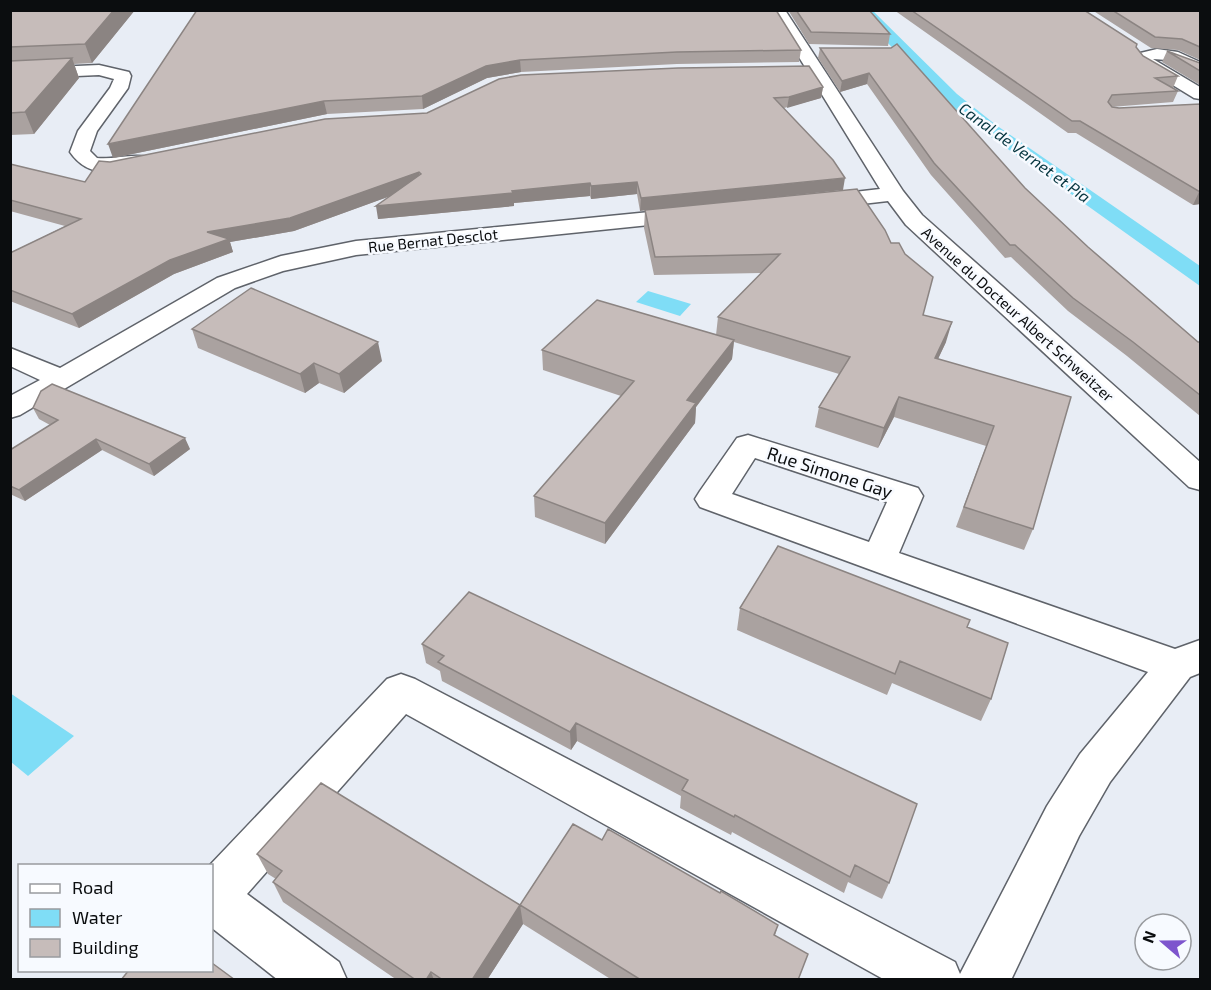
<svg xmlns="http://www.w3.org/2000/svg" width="1211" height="990" font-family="'Exo 2',sans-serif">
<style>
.water{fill:#7fddf6}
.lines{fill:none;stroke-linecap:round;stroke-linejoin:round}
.minor-casing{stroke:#5f636a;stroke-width:3}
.minor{fill:#fff;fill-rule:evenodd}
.wall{fill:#aaa2a0}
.shaded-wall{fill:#8b8482}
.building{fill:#c6bcba;stroke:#8b8482;stroke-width:1.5}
.labels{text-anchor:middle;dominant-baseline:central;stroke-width:5;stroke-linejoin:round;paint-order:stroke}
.far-street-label{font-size:15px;fill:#0b0d0f;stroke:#f7faff}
.far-water-label{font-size:16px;font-style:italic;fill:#04343e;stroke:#f7faff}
.street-label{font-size:18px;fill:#0b0d0f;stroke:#f7faff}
</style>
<rect width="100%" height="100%" fill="#e8edf5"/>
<path class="water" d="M857,11H873L957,94L996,125L1200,266V286L977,127L938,95Z
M648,291L691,304L680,316L636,302Z
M10,693L74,736L28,776L11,762Z"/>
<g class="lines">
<g class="minor-casing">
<path id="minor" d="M770,10H785L903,191L922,215L1200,462V490L1189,487L906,225L888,201L819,209L811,207L808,202L811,197L880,189Z
M1157,49L1178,52L1200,62V74L1167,60L1153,59L1200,87V99L1194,98L1140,65L1134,57L1136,54Z
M99,65L129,72L131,76L128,88L97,131L90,151L97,158C113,160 133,153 147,157L150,161L147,165C118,173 89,180 70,152L78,131L110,88L114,79L99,75L10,79V69Z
M690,208L698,210L701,215L698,220L356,255L283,271L235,288L20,415L10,418V396L40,380L10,366V348L60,368L217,278L281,256L356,241Z
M748,435L918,488L923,496L899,553L1175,649L1200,640V673L1190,677L1110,782L1079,836L1011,980H885L406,714L247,894L339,962L347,980H278L212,928V866H209L387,679L401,674L415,679L955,962L960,974L1047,806L1080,754L1148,672L700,507L695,499L700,491L737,438ZM755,458L887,502L869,542L732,494Z"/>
</g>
<use href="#minor" class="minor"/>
</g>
<path class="wall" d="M10,10H135L92,63L74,64L79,78L34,134L10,135Z
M197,10L801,50L799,62L677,64L521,72L487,78L423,109L327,114L113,158Z
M788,10H869L890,34L888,46L809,44Z
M894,10H1084L1136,47L1143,56L1178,76L1173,88L1178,91L1173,102L1111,107H1112L1119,108L1200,104V204L1193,205L1076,133H1068Z
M1092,10H1200V60L1178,50L1151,48Z
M820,48H891L1025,188L1088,247L1198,342H1200V416L1127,356L1068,311L1011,257L1005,258L931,175L867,84L840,92L818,58Z
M1167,51L1200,63V85L1162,62Z
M823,87L821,98L784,108L640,211L637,194L591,199L590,196L514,203V206L378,219L390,196L294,231L230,242L233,252L174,274L79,328L10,301V253L65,226L10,211V164L85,182L110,162L427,113Z
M857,189L923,315L946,342L938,359L1071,397L1033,529L1024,550L956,527L986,446L894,417L878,448L815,427L819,407L839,374L734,342L732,359L696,407L695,423L605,544L535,517L534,496L621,396L543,370L542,350L716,335L718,317L761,273L654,275L644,228L645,210Z
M192,329L382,361L344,393L319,383L305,393L198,348Z
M33,408L190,449L154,476L102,450L25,501L10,494V450L50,425L39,419Z
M740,608L967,627L991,699L981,721L892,683L887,695L737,630Z
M422,644L889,883L882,899L848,882L844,893L732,832L731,835L680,808L681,796L577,741L571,750L442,681L440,671L426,663Z
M602,840L720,893L778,925L775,936L798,980H612L523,924L487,980H397L283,902L273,882L276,879L268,874L257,854L520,905Z"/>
<path class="shaded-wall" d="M114,10H135L92,63L85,44Z
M72,58L79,78L34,134L25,112Z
M520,60L521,72L487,78L423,109L422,96L486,66Z
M869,73L867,84L840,92L842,81Z
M823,87L821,98L787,108L789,97Z
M324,101L327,114L113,158L108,144Z
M419,172L421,185L294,231L230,242L233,252L174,274L79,328L72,314L207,232Z
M845,178L843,190L640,211L641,198Z
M637,182V194L591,199V186Z
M590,183V196L514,203V206L378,219L376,206Z
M1199,192H1200V204L1193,205Z
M952,322L946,342L929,378L935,358Z
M734,340L732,359L696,407L695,423L605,544V523L687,400Z
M378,342L382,361L344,393L339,374Z
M314,363L319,383L305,393L300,374Z
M899,397L894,417L878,448L884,428Z
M185,438L190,449L154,476L149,464Z
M96,439L102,450L25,501L19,490Z
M576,723L577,741L571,750L570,732Z
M520,905L523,924L487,980H472Z
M431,972L434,980H426Z"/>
<path class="building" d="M10,10H114L85,44L10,47Z
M197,10H776L801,50L677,52L520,60L486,66L422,96L324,101L108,144Z
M796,10H869L890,34L811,32Z
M911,10H1084L1137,44L1136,47L1143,56L1178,76L1155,78L1178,91L1112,95L1108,102L1112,107L1119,108L1200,104V192L1080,121H1072Z
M1112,10H1200V47L1182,39L1155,37Z
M897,44L1025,188L1088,247L1198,342H1200V395L1133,342L1073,298L1015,245H1010L934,163L869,73L842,81L820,48H891Z
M1167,51L1200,63V71Z
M72,58L25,112L10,113V61Z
M809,66L823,87L789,97L774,98L833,160L845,178L641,198L637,182L591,186L590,183L512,191L513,193L376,206L421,174L419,172L290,218L207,232L229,239L170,260L72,314L10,290V253L81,219L10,200V164L85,182L99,161L110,162L325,119L427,113L499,79L521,75L678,68Z
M857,189L885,230L891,243H899L905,254L933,277L923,315L952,322L935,358L1071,397L1033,529L964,507L994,426L899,397L884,428L819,407L850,357L718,317L780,254L655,257L645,210Z
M251,288L378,342L339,374L314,363L300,374L192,329Z
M597,300L734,340L687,400L696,403L605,523L534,496L634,381L542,350Z
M52,384L185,438L149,464L96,439L19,490L10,486V450L58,420L33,408L41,391Z
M778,546L970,620L967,627L1008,643L991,699L900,661L895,674L740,608Z
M469,592L917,804L889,883L855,865L850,877L735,815L734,817L682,790L688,780L576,723L570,732L438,662L444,656L422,644Z
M321,783L520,905L472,980H443L431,972L426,980H416L273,882L282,871L257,854Z
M573,824L602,840L608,829L720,893L721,891L778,925L774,935L808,954L798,980H641L520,905Z
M212,963L235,980H121L129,970H212Z"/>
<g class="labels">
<g class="far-street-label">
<text transform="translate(433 240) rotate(-6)">Rue Bernat Desclot</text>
<text transform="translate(1018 314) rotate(42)">Avenue du Docteur Albert Schweitzer</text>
</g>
<g class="far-water-label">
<text transform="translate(1025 152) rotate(36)">Canal de Vernet et Pia</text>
</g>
<g class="street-label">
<text transform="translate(830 472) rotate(18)">Rue Simone Gay</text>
</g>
</g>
<rect width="1211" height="990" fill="none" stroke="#0b0d0f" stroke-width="24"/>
<rect x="18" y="864" width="195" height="108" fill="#f7faff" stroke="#999b9f" stroke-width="1.5"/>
<rect x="30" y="884" width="30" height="9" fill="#ffffff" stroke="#999b9f" stroke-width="1.5"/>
<text x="72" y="894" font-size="18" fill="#0b0d0f">Road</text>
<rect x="30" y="909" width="30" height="18" fill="#7fddf6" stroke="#999b9f" stroke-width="1.5"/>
<text x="72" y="924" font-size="18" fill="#0b0d0f">Water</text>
<rect x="30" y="939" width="30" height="18" fill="#c6bcba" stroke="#999b9f" stroke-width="1.5"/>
<text x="72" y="954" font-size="18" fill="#0b0d0f">Building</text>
<g transform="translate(1163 942) rotate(290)"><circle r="28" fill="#f7faff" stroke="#999b9f" stroke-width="1.5"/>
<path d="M0-4.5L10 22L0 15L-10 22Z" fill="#7d54cd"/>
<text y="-9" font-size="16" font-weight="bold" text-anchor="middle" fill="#0b0d0f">N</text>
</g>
</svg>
